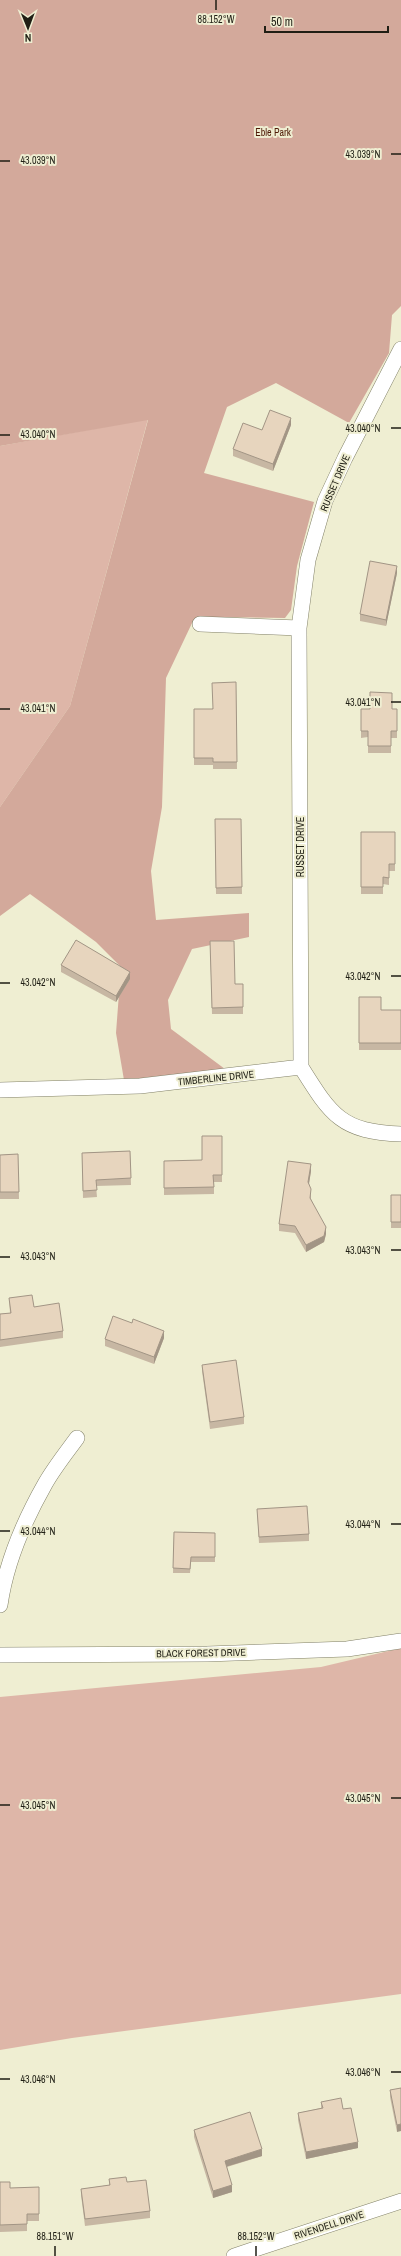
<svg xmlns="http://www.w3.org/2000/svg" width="401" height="2256" font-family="'Archivo Narrow',sans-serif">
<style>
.green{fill:#deb6a8}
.forest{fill:#d3a99b}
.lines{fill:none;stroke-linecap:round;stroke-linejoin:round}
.minor-casing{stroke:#828168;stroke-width:16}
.minor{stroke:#fff;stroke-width:15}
.wall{fill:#c7b7a3}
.shaded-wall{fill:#a29585}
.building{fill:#e7d5be;stroke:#a29585}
.ticks{fill:none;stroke:#1f1e14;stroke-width:1.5}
.labels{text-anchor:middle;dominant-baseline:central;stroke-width:4;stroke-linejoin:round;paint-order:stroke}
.park-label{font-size:10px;fill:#4e1a06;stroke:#efeed2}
.street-label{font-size:10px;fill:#1f1e14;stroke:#efeed2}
.ticks-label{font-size:10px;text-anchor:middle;fill:#1f1e14;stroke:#efeed2;stroke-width:4;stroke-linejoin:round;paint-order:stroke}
</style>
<rect width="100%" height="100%" fill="#efeed2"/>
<path class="green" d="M148,419L70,706L0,807V446Z
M401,1648V1994L72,2038L0,2050V1697L321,1667Z"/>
<path class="forest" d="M0,0H401V306L392,315L389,353L349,423L276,383L227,407L204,473L314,502L297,566L291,610L285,618L212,617L193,621L166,678L162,807L151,871L156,920L249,913V937L192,949L168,1000L171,1029L225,1069L124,1080L116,1033L121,967L96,942L30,894L0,916V807L70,706L148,420L0,446Z"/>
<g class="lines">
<g class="minor-casing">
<path id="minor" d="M200,624L299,628
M301,1067L299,628L308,560L325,501L345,458L401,349
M0,1090L140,1086L301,1067C331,1115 341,1132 401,1134
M0,1605C6,1563 24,1521 45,1484C54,1468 66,1453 77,1438
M0,1655L207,1654L347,1649L401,1641
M234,2256L401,2201"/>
</g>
<use href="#minor" class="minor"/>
</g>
<path class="wall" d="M291,425L273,471L233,456V449Z
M397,573L386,626L360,621V614Z
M236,682L237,769H213V765H194V709H212Z
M361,709H397V738H391V753H368V737L361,738Z
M215,819H241L242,894H216Z
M361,832H395V871H389V885L383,884V894H361Z
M210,941L235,984L243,1007V1014H212Z
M61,965L130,979L116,1002L61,972Z
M359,997L381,1010H401V1050H359Z
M222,1136V1182H214V1194L164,1195V1161L202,1160Z
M130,1151L131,1185L96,1186L97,1197L83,1198L82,1153Z
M18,1154L19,1199H0V1155Z
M311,1171L309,1184L311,1196V1199L326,1234L324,1242L306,1252L295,1233L279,1231V1224Z
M391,1195H401V1228H391Z
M9,1298L34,1307L63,1331V1338L0,1347V1314L10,1313Z
M164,1338L154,1364L105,1346V1339Z
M202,1365L244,1417V1424L210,1429L202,1371Z
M257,1509L309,1534V1541L259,1543Z
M174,1532L215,1533V1562H191L190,1573H173Z
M401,2088L397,2132L390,2097V2090Z
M321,2102L343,2109L358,2148L306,2159L298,2120V2113L321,2108Z
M194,2130L262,2156L227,2167L232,2192L213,2198L194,2137Z
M109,2179L127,2182L150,2211V2218L85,2226L81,2195V2189L109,2185Z
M0,2182L10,2188L39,2187V2221H27V2231L0,2232Z"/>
<path class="shaded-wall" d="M291,418V425L273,471V464Z
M397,566V573L386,626V620Z
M130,972V979L116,1002V996Z
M311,1164V1171L308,1189V1182Z
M326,1227V1234L324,1242L306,1252V1245Z
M164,1331V1338L154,1364V1357Z
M401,2124V2131L397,2132V2125Z
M358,2142V2148L306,2159V2152Z
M262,2149V2156L225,2167V2161Z
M232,2185V2192L213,2198V2191Z"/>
<path class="building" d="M270,410L291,418L273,464L233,449L243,423L262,430Z
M370,561L397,566L386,620L360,614Z
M236,682L237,762H213V758H194V709H213L212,683Z
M370,692L392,693V709H397V731H391V746H368V731H361V709H370Z
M215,819H241L242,887L216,888Z
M361,832H395V864H389V878L383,877V887H361Z
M76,940L130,972L116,996L61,965Z
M210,941H234L235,984H243V1007L212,1008Z
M359,997H381V1010H401V1043H359Z
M202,1136H222V1175H213L214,1187L164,1188V1161L202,1160Z
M130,1151L131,1178L96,1180L97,1190L83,1191L82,1153Z
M18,1154L19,1192H0V1155Z
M288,1161L311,1164L308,1182L311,1189L310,1198L326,1227L324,1236L306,1245L295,1226L279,1224Z
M391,1195H401V1222H391Z
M32,1295L34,1307L59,1303L63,1331L0,1340V1314L11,1313L9,1298Z
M113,1316L132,1323L133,1319L164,1331L154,1357L105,1339Z
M236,1360L244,1417L210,1422L202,1365Z
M307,1506L309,1534L259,1537L257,1509Z
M174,1532L215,1533V1557H191L190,1569L173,1568Z
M401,2088V2124L397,2125L390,2090Z
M341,2098L343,2109L351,2108L358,2142L306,2152L298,2113L323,2108L321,2102Z
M250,2112L262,2149L225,2161L232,2185L213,2191L194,2130Z
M126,2177L127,2182L146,2180L150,2211L85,2219L81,2189L110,2185L109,2179Z
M0,2182H10V2188L39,2187V2214H27V2224L0,2225Z"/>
<path class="ticks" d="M216,0V10M391,154H401M0,161H10M391,428H401M0,435H10M391,702H401M0,709H10M391,976H401M0,983H10M391,1250H401M0,1257H10M391,1524H401M0,1531H10M391,1798H401M0,1805H10M391,2072H401M0,2079H10M55,2246V2256M256,2246V2256"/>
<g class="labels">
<g class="park-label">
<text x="273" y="132">Eble Park</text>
</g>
<g class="street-label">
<text transform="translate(335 483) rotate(-67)">RUSSET DRIVE</text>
<text transform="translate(300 847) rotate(-90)">RUSSET DRIVE</text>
<text transform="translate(216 1078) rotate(-6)">TIMBERLINE DRIVE</text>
<text transform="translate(201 1653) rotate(-1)">BLACK FOREST DRIVE</text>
<text transform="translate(329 2225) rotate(-18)">RIVENDELL DRIVE</text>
</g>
</g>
<g class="ticks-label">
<text x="216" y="23">88.152°W</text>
<text x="363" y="158">43.039°N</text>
<text x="38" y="164">43.039°N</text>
<text x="363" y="432">43.040°N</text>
<text x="38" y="438">43.040°N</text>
<text x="363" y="706">43.041°N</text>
<text x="38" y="712">43.041°N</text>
<text x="363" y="980">43.042°N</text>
<text x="38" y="986">43.042°N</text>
<text x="363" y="1254">43.043°N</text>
<text x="38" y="1260">43.043°N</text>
<text x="363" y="1528">43.044°N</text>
<text x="38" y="1535">43.044°N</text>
<text x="363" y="1802">43.045°N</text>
<text x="38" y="1809">43.045°N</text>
<text x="363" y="2076">43.046°N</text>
<text x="38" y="2083">43.046°N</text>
<text x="55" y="2240">88.151°W</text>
<text x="256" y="2240">88.152°W</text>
</g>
<g transform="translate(28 28) rotate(179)" stroke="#efeed2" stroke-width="3" paint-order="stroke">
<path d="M0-3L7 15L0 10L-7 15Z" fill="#1f1e14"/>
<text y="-6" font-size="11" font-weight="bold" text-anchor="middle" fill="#1f1e14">N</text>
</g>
<path d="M265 26v6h123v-6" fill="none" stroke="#1f1e14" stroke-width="2"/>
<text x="271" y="26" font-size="12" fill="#1f1e14" stroke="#efeed2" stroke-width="3" paint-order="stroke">50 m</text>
</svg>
